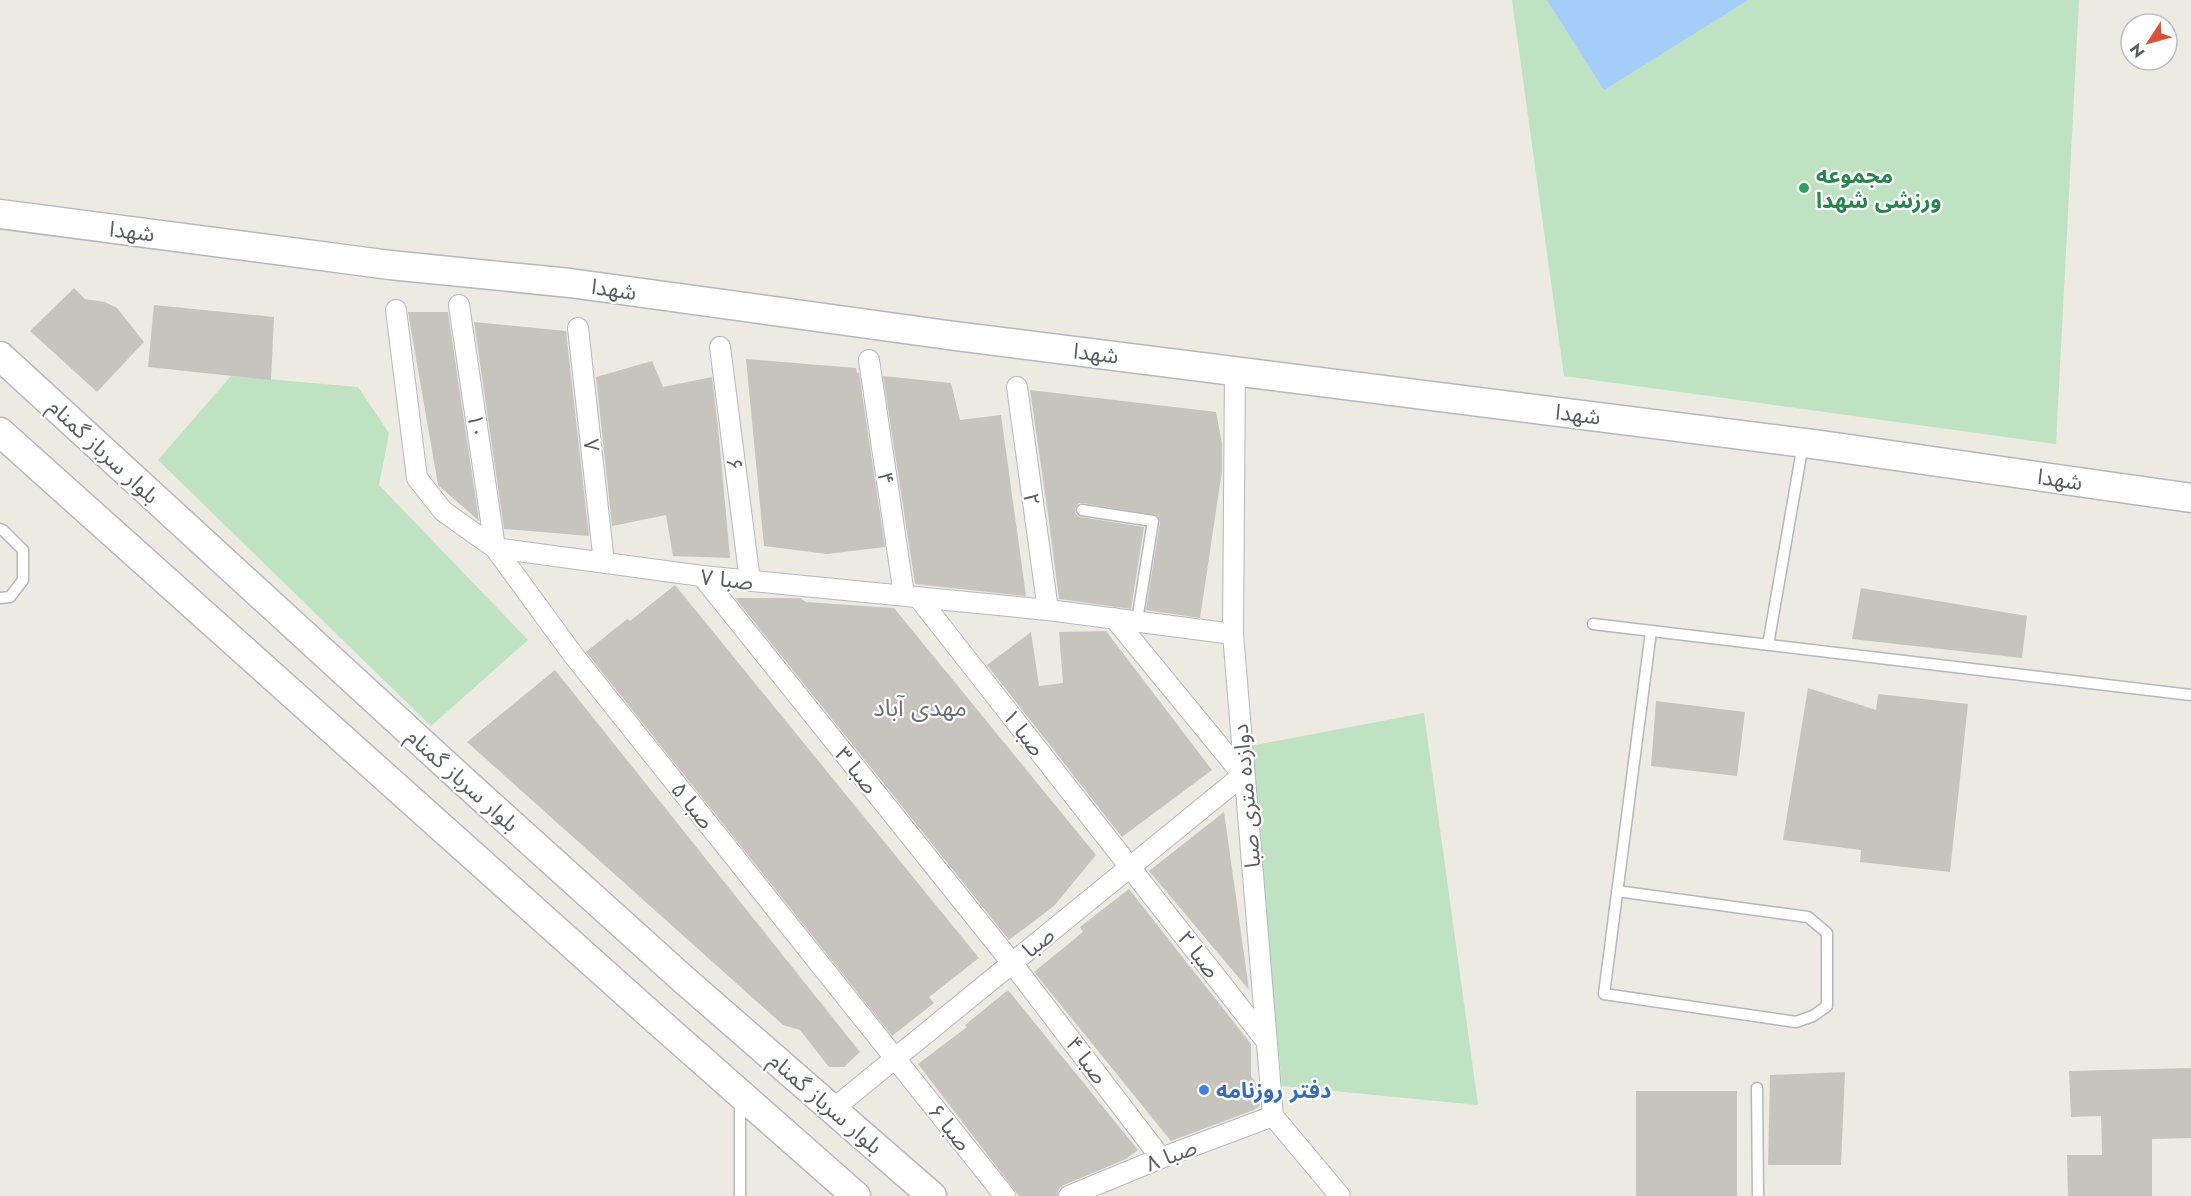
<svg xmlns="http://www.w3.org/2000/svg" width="2191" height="1196" font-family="Jost,'Noto Sans Arabic',sans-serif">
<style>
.green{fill:#bfe2c2}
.water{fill:#a4cdf9}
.building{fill:#c7c4be}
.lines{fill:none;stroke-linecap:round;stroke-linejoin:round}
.service-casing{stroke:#b4b7bb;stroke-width:13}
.minor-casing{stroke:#b4b7bb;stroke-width:22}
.secondary-casing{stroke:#b5b7bd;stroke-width:31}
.service{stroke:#fff;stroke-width:10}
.minor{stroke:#fff;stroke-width:20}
.secondary{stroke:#fff;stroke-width:28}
.leisure-dot{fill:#2e9e5b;stroke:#fff;stroke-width:2}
.shop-dot{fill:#3f7fe0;stroke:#fff;stroke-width:2}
.labels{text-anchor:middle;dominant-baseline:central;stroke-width:4.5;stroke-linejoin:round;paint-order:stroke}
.leisure-label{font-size:22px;font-weight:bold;fill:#27864d;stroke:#fff;text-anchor:start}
.street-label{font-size:22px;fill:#5a5d61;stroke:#fff}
.shop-label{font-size:22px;font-weight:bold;fill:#366cbe;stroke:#fff;text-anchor:start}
.neighbourhood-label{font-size:24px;fill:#6b6e73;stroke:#fff}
</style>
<rect width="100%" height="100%" fill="#eceae1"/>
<path class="green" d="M1512,0H2079L2056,444L1564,376Z
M231,376L358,387L389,433L379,485L528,640L431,726L158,460Z
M1424,713L1478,1105L1282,1086L1250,746Z"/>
<path class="water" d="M1547,0H1748L1604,90Z"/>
<path class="building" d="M74,288L85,299L105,302L117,308L144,342L97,392L30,331Z
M154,305L274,317L271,380L148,367Z
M408,312H448L479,521L438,485Z
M474,322L566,331L589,536L504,529Z
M746,359L856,368L857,373H859L885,547L827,554L764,546Z
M652,361L663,387L712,377L719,437L730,558L673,556L666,515L612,526L596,377Z
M883,376L951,383L960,420L1001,415L1026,596L915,584Z
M1030,390L1216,412L1222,443V471L1200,618L1146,610L1160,522L1158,516L1083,503H1079L1075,508V513L1080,517L1144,527L1131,609L1059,599L1048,514Z
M675,585L979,958L929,997L934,1003L892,1036L586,652L627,619L630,621Z
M1861,588L2027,616L2022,658L1852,639Z
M735,598H800L806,602L894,608L1096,855L1054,906L1009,940Z
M1106,631L1212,770L1122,837L987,665L1031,632L1039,686L1063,683L1059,632Z
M555,670L860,1052L844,1067H829L800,1030L783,1025L467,742Z
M1808,688L1876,710L1878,694L1968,704L1950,872L1860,862L1861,850L1783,840Z
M1656,701L1745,712L1737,776L1651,766Z
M1224,812L1249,990L1149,871Z
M1129,889L1251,1044V1076L1258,1086L1260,1105L1254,1110L1171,1141L1034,972L1083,932L1080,927Z
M1008,990L1138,1150L1126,1159L1064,1185L1059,1189L1057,1196H1019L918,1064L967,1027L965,1025Z
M2191,1068V1138L2152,1139V1196H2068L2067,1155H2102L2101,1116L2071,1117L2069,1071Z
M1845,1072L1841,1165H1768L1770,1075Z
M1636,1091H1737V1196H1636Z"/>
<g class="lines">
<g class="service-casing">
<path id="service" d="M1082,510L1153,521L1137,621
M0,529L4,531L23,550V580L10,597L0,598
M1593,624L2191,695
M1768,645L1803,444
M1617,891L1808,917L1827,933V1006L1813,1016L1796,1022L1604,994L1651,631
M1757,1088L1758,1196
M740,1098V1196"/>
</g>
<g class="minor-casing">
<path id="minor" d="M459,305L495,548L574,656L1005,1196
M396,310L417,478L443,511L495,548L702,576L1048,610L1233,634
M578,328L604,563
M720,347L750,581
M869,360L904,595
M1235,371L1233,634L1273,1116L1340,1196
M1017,387L1048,610
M702,576L1012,963L1161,1158
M918,597L1267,1042
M833,1109L1243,775L1114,618
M1069,1196L1161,1158L1273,1116"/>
</g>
<g class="secondary-casing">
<path id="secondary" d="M0,214L390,265L570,283L955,336L1820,445L2191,498
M0,356L468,785L683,979L932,1196
M0,432L652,1016L856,1196"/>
</g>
<use href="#service" class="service"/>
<use href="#minor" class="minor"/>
<use href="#secondary" class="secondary"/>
</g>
<circle class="leisure-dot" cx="1804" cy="188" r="6"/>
<circle class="shop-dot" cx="1204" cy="1090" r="6"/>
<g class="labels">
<g class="leisure-label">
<text x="1816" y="175">مجموعه<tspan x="1816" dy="25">ورزشی شهدا</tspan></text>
</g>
<g class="street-label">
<text transform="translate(132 231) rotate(7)">شهدا</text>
<text transform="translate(614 289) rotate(8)">شهدا</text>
<text transform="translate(1096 353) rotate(7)">شهدا</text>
<text transform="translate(1578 414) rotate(7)">شهدا</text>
<text transform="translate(477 426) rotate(82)">۱۰</text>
<text transform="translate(591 445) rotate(-96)">۸</text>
<text transform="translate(104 451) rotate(43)">بلوار سرباز گمنام</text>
<text transform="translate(735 464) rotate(83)">۶</text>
<text transform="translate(886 478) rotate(82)">۴</text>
<text transform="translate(2060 479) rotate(8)">شهدا</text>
<text transform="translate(1032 499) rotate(82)">۲</text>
<text transform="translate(727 579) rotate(6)">صبا ۷</text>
<text transform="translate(1024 732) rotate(52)">صبا ۱</text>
<text transform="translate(857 770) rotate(51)">صبا ۳</text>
<text transform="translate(463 780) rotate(42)">بلوار سرباز گمنام</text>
<text transform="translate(1246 796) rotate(-95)">دوازده متری صبا</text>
<text transform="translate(693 805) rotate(51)">صبا ۵</text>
<text transform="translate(1038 942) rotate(-39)">صبا</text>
<text transform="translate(1199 954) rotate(52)">صبا ۲</text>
<text transform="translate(1087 1060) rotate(53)">صبا ۴</text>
<text transform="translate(826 1103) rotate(41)">بلوار سرباز گمنام</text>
<text transform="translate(950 1127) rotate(51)">صبا ۶</text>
<text transform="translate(1171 1155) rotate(-21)">صبا ۸</text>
</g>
<g class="shop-label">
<text x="1216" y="1090">دفتر روزنامه</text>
</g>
<g class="neighbourhood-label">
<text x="920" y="707">مهدی آباد</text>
</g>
</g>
<g transform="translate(2149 42) rotate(234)"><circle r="28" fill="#ffffff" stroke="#bdbec0" stroke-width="1.5"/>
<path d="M0-4.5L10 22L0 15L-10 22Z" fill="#dd5136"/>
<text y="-9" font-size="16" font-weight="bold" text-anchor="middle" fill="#5a5d61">N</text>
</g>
</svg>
